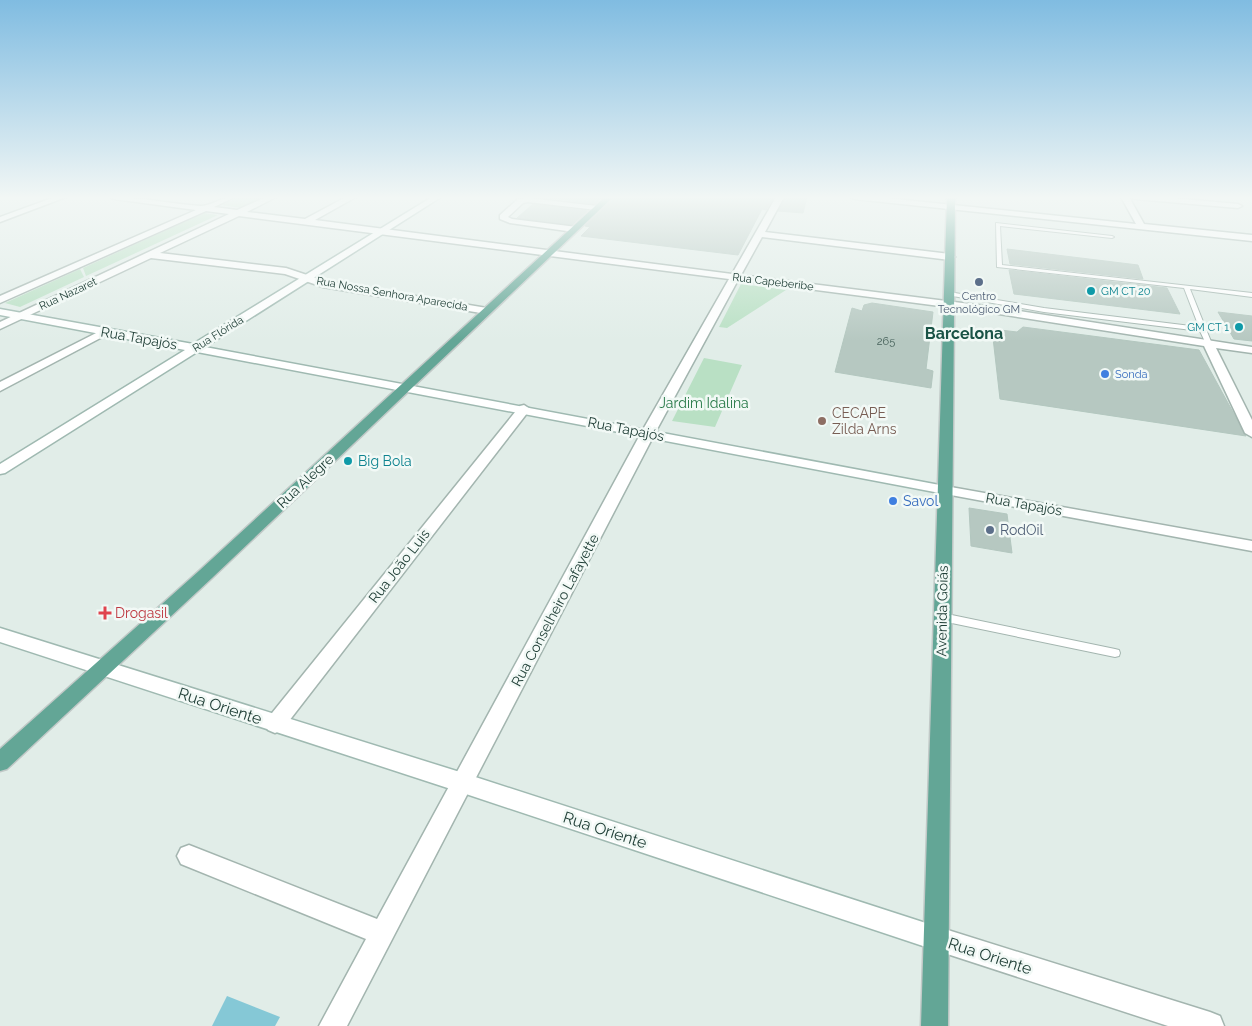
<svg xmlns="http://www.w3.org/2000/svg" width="1252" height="1026" font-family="Raleway,sans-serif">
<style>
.green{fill:#b9e0c4}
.water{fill:#85c8d6}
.building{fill:#b6c8c1;stroke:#b3c7bf}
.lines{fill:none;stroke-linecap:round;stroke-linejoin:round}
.lane-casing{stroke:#a3b5af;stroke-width:2}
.street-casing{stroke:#a3b5af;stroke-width:3}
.secondary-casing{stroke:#9fb9b1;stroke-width:3}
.primary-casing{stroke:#c1c9c7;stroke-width:3}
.lane{fill:#fff;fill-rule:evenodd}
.street{fill:#fff;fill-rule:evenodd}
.secondary{fill:#fff;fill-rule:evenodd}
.primary{fill:#63a696;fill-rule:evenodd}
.service-dot{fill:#5c6f8a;stroke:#f2f9f6;stroke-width:2}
.culture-dot{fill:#0f9aa8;stroke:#f2f9f6;stroke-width:2}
.shop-dot{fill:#3f7fe0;stroke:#f2f9f6;stroke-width:2}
.education-dot{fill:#8d6e63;stroke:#f2f9f6;stroke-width:2}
.health-dot{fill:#e0444e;stroke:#f2f9f6;stroke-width:2}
.labels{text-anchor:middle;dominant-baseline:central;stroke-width:5;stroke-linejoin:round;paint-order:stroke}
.far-street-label{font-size:11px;fill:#203f37;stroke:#f2f9f6}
.far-culture-label{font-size:11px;fill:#0d838f;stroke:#f2f9f6;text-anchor:start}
.far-service-label{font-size:11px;fill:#4e5e75;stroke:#f2f9f6}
.number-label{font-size:11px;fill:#46615a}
.far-shop-label{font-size:11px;fill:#366cbe;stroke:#f2f9f6;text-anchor:start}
.street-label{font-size:14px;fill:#203f37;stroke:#f2f9f6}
.park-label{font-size:14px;fill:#277948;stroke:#f2f9f6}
.education-label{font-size:14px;fill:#785e54;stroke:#f2f9f6;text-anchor:start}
.culture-label{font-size:14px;fill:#0d838f;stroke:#f2f9f6;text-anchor:start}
.shop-label{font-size:14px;fill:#366cbe;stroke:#f2f9f6;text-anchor:start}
.service-label{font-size:14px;fill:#4e5e75;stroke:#f2f9f6;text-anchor:start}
.health-label{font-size:14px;fill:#be3a42;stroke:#f2f9f6;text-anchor:start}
.far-district-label{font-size:16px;font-weight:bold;fill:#1a5346;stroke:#f2f9f6}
.near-street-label{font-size:16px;fill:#203f37;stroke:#f2f9f6}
</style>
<rect width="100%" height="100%" fill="#e1ede8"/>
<path class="green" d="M239,197H265L242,208L221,205Z
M204,213L218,215L86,276L83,268Z
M80,269L84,277L20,307L5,303Z
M741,284L786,290L727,328L719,327Z
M704,358L742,365L715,427L672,421Z"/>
<path class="water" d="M227,996L280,1017L275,1026H212Z"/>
<path class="building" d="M543,197H602L595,204Z
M615,197H774L766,210L762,209L738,255L581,236L590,227L585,226Z
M786,197H807L803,213L778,211Z
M533,204L587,211L572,225L517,218Z
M1007,249L1138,265L1143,279L1010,264Z
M1009,270L1167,288L1180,314L1014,294Z
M872,303L933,312L926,369L933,371L931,388L835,372L852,308L862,311L864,305Z
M1218,312L1252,316V341L1234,339Z
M1023,327L1199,350L1246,436L1000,399L992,329L1017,332Z
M969,508L1007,514L1012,553L971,546Z"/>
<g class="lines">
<g class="lane-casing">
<path id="lane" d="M996,223L1112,236L1114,237L1112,238L1000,226L1002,265L1252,293V297L1190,289L1212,344L1209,346L1206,344L1200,331L1044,312L947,295L946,294L949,292L1044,308L1199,327L1184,288L997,267Z
M942,613L1115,649L1119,650L1120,653L1119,656L1115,657L942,621L938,620L937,617L938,614Z"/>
</g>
<g class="street-casing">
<path id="street" d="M55,197H66L0,222V217Z
M110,197C141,197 170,204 201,206C211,206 221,197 235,197L214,207L237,210L266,197H276L247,212L305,219L346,197H356L315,220L732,274L776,197H784L765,232L950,254L955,257L950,260L762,237L741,275L986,306L1252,347V353L1216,348L1252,420V437L1245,433L1204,346L986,312L738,280L655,433L347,1026H319L366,939L181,864L177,856L181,848L189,845L377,919L641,433L729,279L239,216L160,253L286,268L325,281L487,308L492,311L487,314L323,287L285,274L151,258L0,329V322L229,214L206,211L0,303V296L196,210L114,199Z
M850,197H876L1136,224L1121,197H1129L1144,224L1252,235V241L854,199Z
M1131,197H1161L1238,204L1242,206L1238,208L1135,199Z
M528,198L597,206L601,208L597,210L528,202L523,203L508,217L512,219L577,227L578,229L574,232L510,223L500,219V215L518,199Z
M104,329L109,332L108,334L0,391V382Z
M524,405L530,409L528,412L282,730L275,733L268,730L265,724L268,718L520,406Z
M945,486L1252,541V551L940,493L938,490L940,487Z
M935,926L1210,1012L1220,1016L1224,1026H1168L935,950L926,947L923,938L926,929Z"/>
</g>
<g class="secondary-casing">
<path id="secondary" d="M432,197H441L205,347L945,486L950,487L952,490L950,493L945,494L197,352L5,473L0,474V464L185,350L0,315V309L193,344Z
M0,628L463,773L935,926L944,929L947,938L944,947L935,950L463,793L0,642Z"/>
</g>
<g class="primary-casing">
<path id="primary" d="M605,197H613L212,578L7,769L0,771V749L200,570Z
M947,197H955L948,1026H921Z"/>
</g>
<use href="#lane" class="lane"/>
<use href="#street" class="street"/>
<use href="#secondary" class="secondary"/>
<use href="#primary" class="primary"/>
</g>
<linearGradient id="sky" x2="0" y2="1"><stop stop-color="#80bce1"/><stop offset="0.58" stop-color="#f2f7f5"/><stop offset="1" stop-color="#f2f7f5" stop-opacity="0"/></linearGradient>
<rect width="1252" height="341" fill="url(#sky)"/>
<g class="service-dot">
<circle cx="979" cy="282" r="5"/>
<circle cx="990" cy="530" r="5"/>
</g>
<g class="culture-dot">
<circle cx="1091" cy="291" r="5"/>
<circle cx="1239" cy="327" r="5"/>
<circle cx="348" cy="461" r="5"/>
</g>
<g class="shop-dot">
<circle cx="1105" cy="374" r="5"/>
<circle cx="893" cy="501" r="5"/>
</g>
<circle class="education-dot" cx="822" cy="421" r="5"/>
<path class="health-dot" d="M102.5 605.5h5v5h5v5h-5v5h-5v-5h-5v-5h5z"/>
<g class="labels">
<g class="far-street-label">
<text transform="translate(773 282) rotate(7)">Rua Capeberibe</text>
<text transform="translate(68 294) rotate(-25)">Rua Nazaret</text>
<text transform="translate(392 294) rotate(10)">Rua Nossa Senhora Aparecida</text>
<text transform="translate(218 334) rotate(-32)">Rua Flórida</text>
</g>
<g class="far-culture-label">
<text x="1101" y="291">GM CT 20</text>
<text x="1229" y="327" text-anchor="end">GM CT 1</text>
</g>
<g class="far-service-label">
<text x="979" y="296">Centro<tspan x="979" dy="13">Tecnológico GM</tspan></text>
</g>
<g class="number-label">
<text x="886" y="341">265</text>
</g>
<g class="far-shop-label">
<text x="1115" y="374">Sonda</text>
</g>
<g class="street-label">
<text transform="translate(139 338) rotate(10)">Rua Tapajós</text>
<text transform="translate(626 429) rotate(11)">Rua Tapajós</text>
<text transform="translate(305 481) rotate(-43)">Rua Alegre</text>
<text transform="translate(1024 504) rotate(10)">Rua Tapajós</text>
<text transform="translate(399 566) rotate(-52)">Rua João Luis</text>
<text transform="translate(555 610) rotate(-62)">Rua Conselheiro Lafayette</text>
<text transform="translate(942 611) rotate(-89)">Avenida Goiás</text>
</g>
<g class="park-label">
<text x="704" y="403">Jardim Idalina</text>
</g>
<g class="education-label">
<text x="832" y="413">CECAPE<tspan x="832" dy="16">Zilda Arns</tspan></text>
</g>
<g class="culture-label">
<text x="358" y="461">Big Bola</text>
</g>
<g class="shop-label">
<text x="903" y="501">Savol</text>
</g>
<g class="service-label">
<text x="1000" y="530">RodOil</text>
</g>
<g class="health-label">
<text x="115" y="613">Drogasil</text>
</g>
<g class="far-district-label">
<text x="964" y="333">Barcelona</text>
</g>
<g class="near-street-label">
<text transform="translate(220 706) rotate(18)">Rua Oriente</text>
<text transform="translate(605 830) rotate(18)">Rua Oriente</text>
<text transform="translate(990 956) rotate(18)">Rua Oriente</text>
</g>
</g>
</svg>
